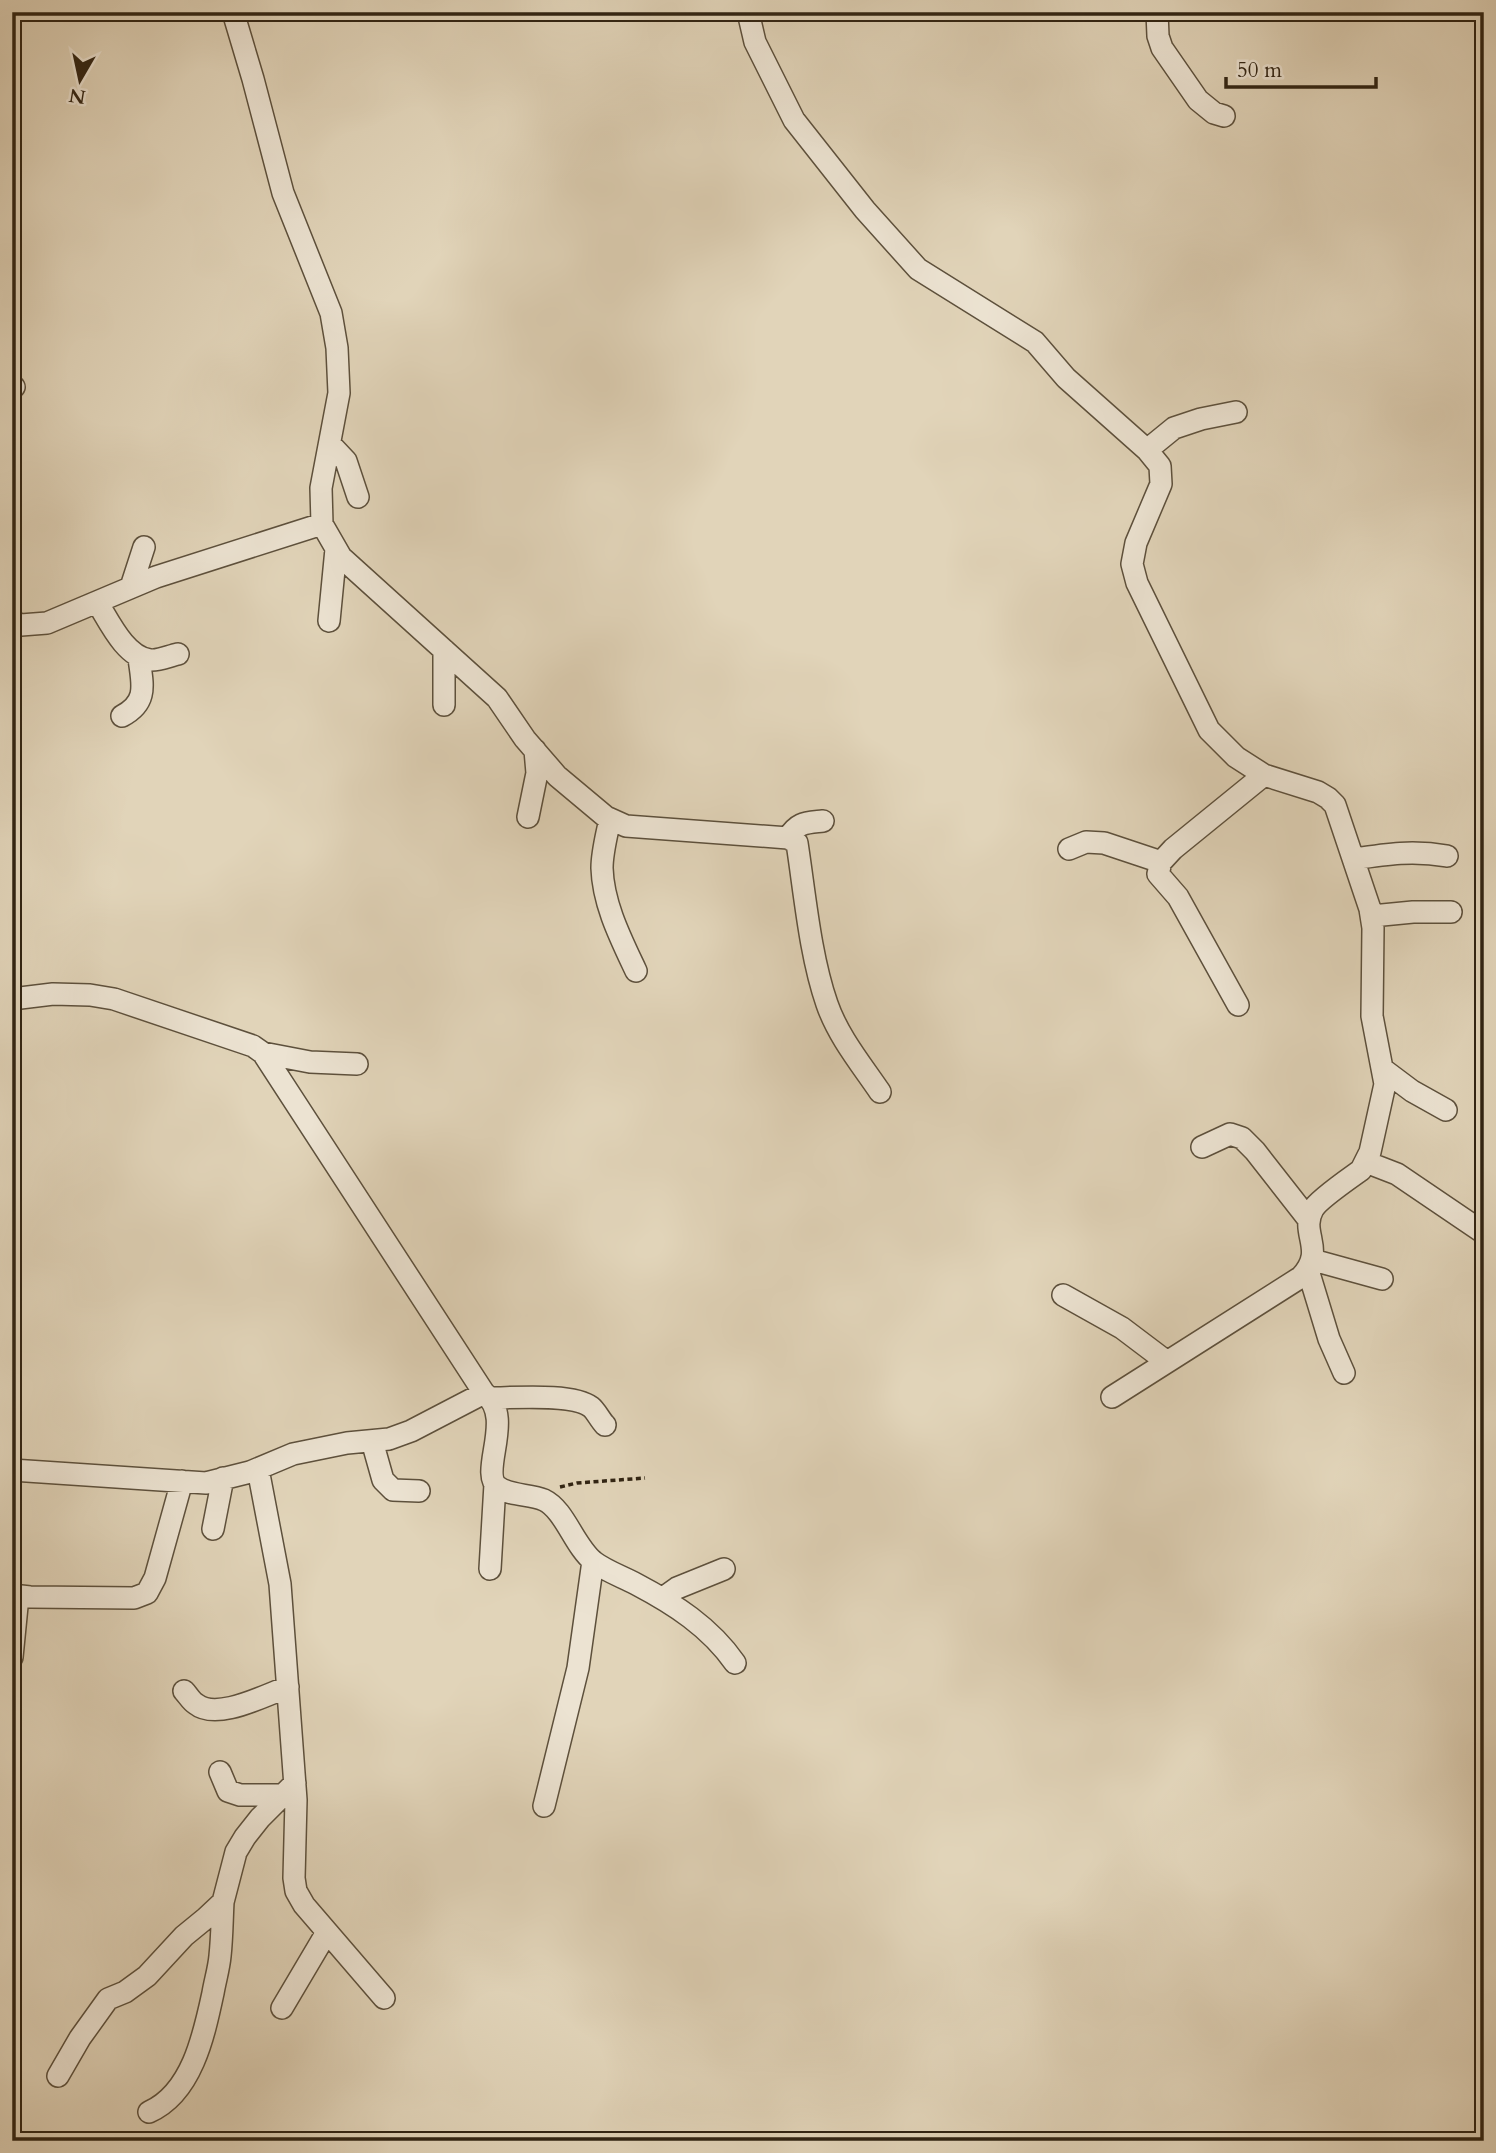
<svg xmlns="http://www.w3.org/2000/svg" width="1496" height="2153" font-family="Cardo,serif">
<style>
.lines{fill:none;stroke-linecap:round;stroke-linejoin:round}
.minor-casing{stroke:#5d503c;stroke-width:24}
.path{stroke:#312413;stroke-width:3.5;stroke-dasharray:5 3.5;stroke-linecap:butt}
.minor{stroke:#ece3d2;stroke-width:21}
</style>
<rect width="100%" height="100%" fill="#e1d4b9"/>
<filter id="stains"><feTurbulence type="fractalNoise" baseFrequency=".00286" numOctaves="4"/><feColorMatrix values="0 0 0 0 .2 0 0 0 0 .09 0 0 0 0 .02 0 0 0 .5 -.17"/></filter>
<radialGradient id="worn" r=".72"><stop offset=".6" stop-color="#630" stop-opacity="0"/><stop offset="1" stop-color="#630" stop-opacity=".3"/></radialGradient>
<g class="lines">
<g class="minor-casing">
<path id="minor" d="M233,12L253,79L283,193L331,313L337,348L339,393L321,488L322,524L341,557L497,698L525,739L557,776L606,817L626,826L788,838L797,843C805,895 810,955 827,1004C838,1036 861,1064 880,1092
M748,12L755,42L794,120L865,210L918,269L1035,342L1066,378L1147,450L1160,466L1161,484L1136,543L1132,564L1137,583L1209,730L1236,757L1264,775L1318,792L1328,798L1335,805L1370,909L1373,928L1372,1016L1385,1084L1370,1152L1361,1170C1350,1178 1319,1199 1313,1209C1299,1234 1327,1249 1301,1277L1112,1397
M1157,12L1158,36L1162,48L1198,100L1214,113L1224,116
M12,388L14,387
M330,444L346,461L358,497
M1147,450L1174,428L1201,419L1236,412
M131,587L144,547
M97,602C109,621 125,657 150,660C159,661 169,656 178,654
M329,621L336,549
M12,622L21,625L47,623L156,577L322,524
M444,650V705
M122,716C149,702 142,683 139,658
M528,817L537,773L535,750
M610,819C607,834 602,852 602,868C603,904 621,939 636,971
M788,838C798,822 805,823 823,821
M1069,849L1086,842L1104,843L1161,862
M1354,859C1387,854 1413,850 1447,856
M1372,916L1413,912H1451
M12,999L53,994L90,995L114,999L253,1046L263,1053L484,1393C516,1417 478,1473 498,1487C510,1496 530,1494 544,1500C565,1510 574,1546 594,1562C606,1571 623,1577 636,1584C674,1604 710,1627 735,1663
M1238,1005L1178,897L1158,874L1161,862L1173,849L1264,775
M263,1053L310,1062L357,1064
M1384,1070L1412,1091L1446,1110
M1202,1147L1230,1134L1242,1138L1255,1151L1309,1220
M1366,1162L1397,1174L1484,1233
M1313,1260L1382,1279
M1308,1270L1329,1339L1344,1373
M1063,1295L1122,1328L1167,1362
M491,1398C513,1398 573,1393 591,1407C596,1411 600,1420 605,1425
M372,1441L383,1480L393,1490L419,1491
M258,1469L280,1584L296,1800L294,1878L296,1891L304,1905L384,1998
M12,1470L206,1483L250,1472L293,1454L347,1443L389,1439L411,1431L484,1393
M213,1529L223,1478
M490,1569L495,1484
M12,1595L30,1597L134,1598L147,1593L155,1578L182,1481
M663,1598L677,1588L724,1569
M12,1657L18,1596
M184,1691C188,1695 191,1701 196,1704C217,1721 265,1695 288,1687
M220,1772L228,1791L240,1795H283
M544,1806L578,1668L593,1561
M282,2008L327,1932
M58,2076L80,2038L108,1999L125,1992L147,1976L184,1936L206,1918L223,1902L236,1852L245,1837L260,1818L295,1783
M149,2112C192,2093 204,2035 213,1993C215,1981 219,1968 220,1956C222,1938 222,1920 223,1902"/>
</g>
<path class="path" d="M560,1487L577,1483L645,1478"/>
<use href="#minor" class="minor"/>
</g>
<rect width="1496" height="2153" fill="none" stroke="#e1d4b9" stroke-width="42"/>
<rect x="14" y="14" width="1468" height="2125" fill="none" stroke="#312413" stroke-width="3.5"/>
<rect x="21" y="21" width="1454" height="2111" fill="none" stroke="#312413" stroke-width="2"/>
<g transform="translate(80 80) rotate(189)" stroke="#ece3d2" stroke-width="5" paint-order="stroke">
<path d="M0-5L12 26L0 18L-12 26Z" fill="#312413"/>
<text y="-10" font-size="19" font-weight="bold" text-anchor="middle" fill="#312413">N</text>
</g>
<path d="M1226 77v10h150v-10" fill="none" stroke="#312413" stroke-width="3.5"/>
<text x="1237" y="77" font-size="21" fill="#312413" stroke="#ece3d2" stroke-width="5" paint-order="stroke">50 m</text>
<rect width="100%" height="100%" filter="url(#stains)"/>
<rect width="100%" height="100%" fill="url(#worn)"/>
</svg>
